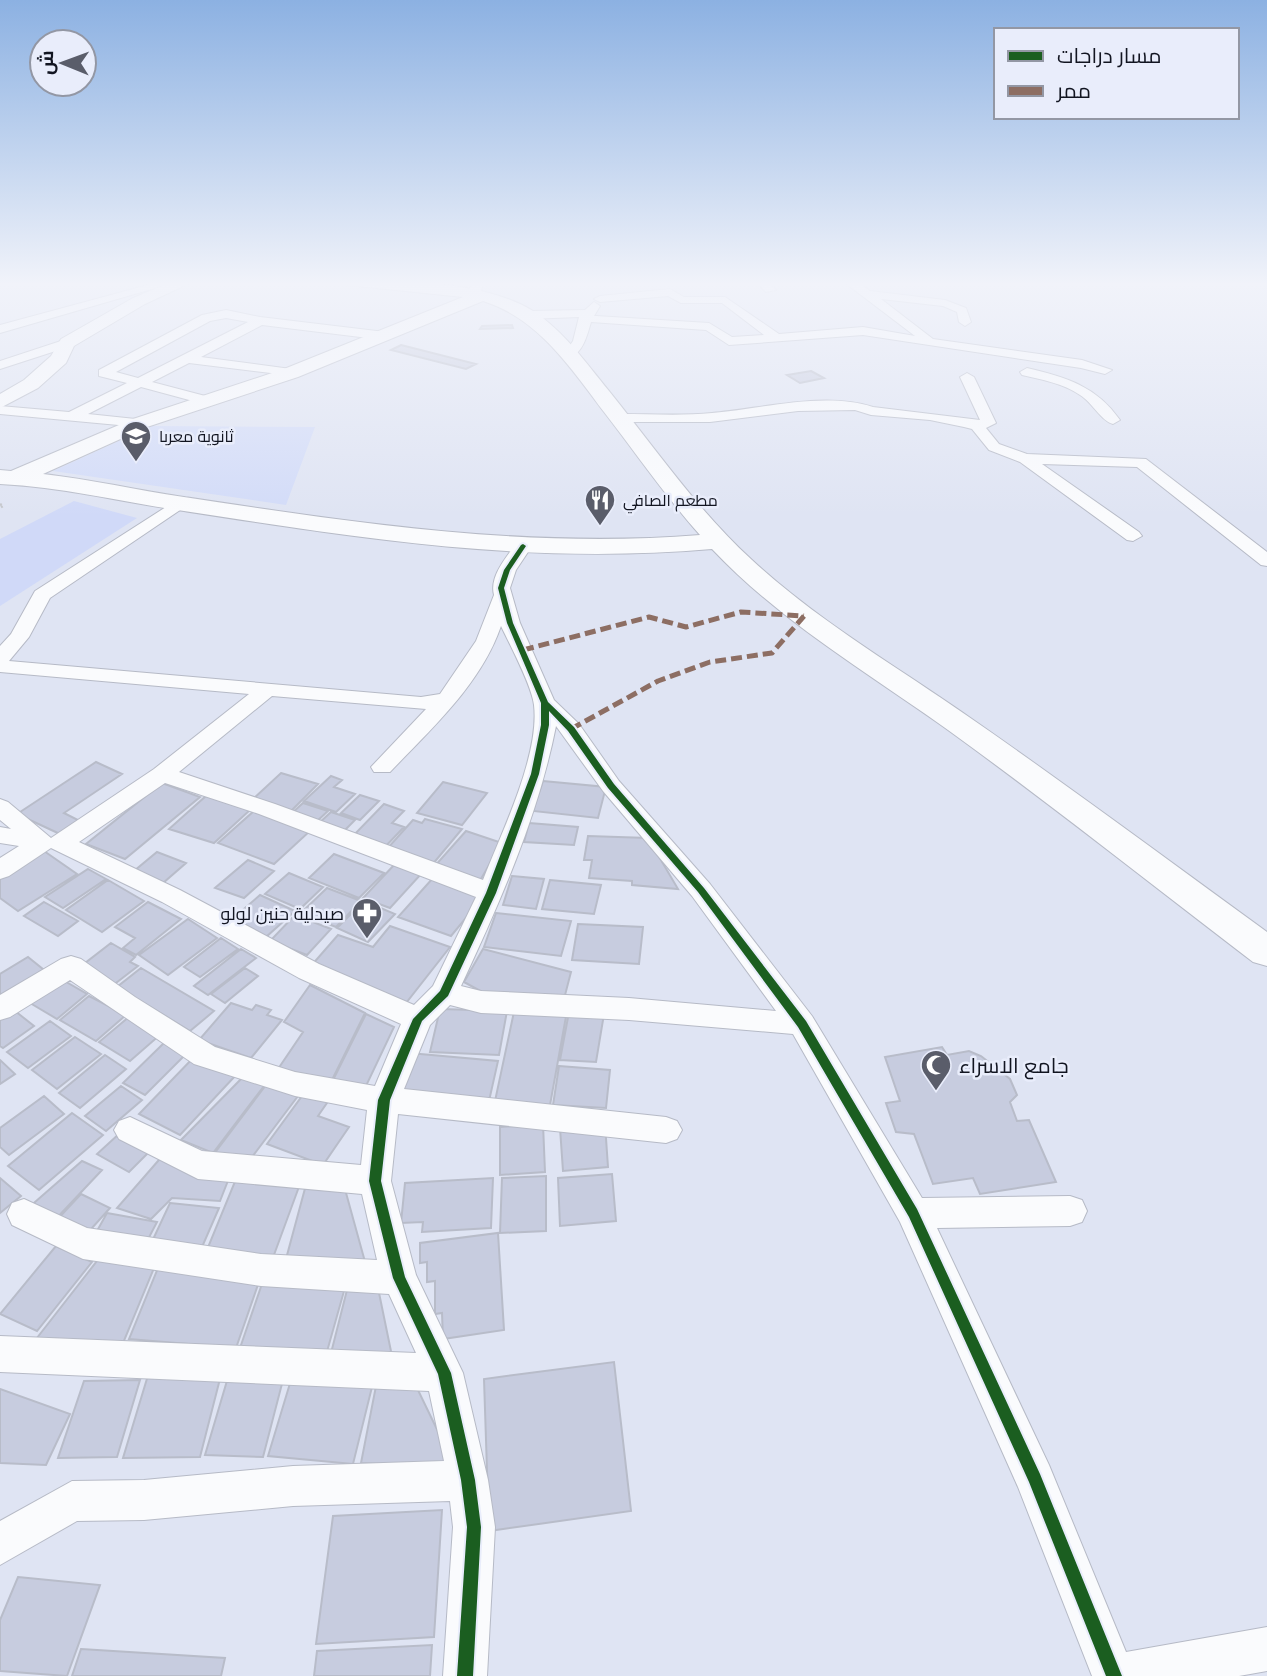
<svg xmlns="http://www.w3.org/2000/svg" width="1267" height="1676" font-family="'Noto Sans',Cairo,sans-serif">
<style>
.built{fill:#d2dbf8}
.green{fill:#d0d9f8}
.building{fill:#c7ccdf;stroke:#b8bcc9;stroke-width:2}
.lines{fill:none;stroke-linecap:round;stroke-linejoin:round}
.street-casing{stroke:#b6bac6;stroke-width:2}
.secondary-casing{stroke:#b6bac6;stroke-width:2}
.path{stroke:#c4c6cb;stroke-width:2.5;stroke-dasharray:2 2;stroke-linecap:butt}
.street{fill:#fafbfd;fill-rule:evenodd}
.secondary{fill:#fafbfd;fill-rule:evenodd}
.quiet{stroke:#8d6e63;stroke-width:5;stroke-dasharray:11 5;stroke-linecap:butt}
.cycleway-casing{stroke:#e9edfb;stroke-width:4}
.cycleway{fill:#1b5e20;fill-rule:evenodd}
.labels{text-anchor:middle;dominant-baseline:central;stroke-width:5;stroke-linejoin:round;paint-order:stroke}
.far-poi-label{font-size:16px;fill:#121521;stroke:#e9edfb;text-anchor:start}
.poi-label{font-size:18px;fill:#121521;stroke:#e9edfb;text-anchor:end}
.near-poi-label{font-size:21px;fill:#121521;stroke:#e9edfb;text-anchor:start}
</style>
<rect width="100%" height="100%" fill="#dfe4f3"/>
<path class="built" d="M152,426L315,427L286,505L53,471Z"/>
<path class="green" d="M74,501L137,518L0,606V539Z"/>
<path class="building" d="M512,325L513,328L480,329L482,326Z
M401,345L476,364L466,369L391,350Z
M811,371L824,378L800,383L787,375Z
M96,762L122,774L64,813L80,821L60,834L17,814Z
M281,773L318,784L289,813L251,801Z
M331,776L342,780L334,787L355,794L336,812L304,801Z
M543,781L606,787L598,818L533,811Z
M443,782L487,793L462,825L417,813Z
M162,783L200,797L125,859L86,844Z
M360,795L379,801L360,820L341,813Z
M206,796L250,810L214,843L169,829Z
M303,803L328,811L316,822L291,814Z
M384,804L404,811L392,823L404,827L383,849L351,838Z
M254,811L310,831L274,864L218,843Z
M331,812L355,820L342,833L317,825Z
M425,819L462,829L432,865L386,850L413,820L422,823Z
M529,823L578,827L574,845L524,842Z
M466,831L502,843L478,884L433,868Z
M588,836L648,838L678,889L632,885V881L589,878L592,860H584Z
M44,851L77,874L18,911L0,898V878Z
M157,852L186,863L163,883L134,871Z
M334,854L384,873L359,898L309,878Z
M248,860L274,871L244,898L215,888Z
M395,864L422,873L390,908L363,898Z
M88,869L106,879L63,908L45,897Z
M289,873L323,887L300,909L265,894Z
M512,876L544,879L536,909L503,905Z
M433,878L484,896L451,936L398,917Z
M108,880L144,901L102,932L66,910Z
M550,880L601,885L594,914L542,909Z
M327,888L361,901L336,927L301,913Z
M260,895L295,911L266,937L230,921Z
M364,901L395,914L368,942L337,928Z
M44,902L78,921L58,936L24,916Z
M148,902L181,919L136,955L123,948L135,938L115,927Z
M496,913L571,921L561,956L484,947Z
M295,915L331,929L307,955L270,941Z
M188,919L217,938L168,975L139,955Z
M578,924L643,927L639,964L572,960Z
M390,926L450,947L406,1003L310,967L338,935L373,947Z
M221,938L238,949L200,977L184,967Z
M111,943L135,957L130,962L138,966L112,986L80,967Z
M241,949L256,958L208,995L194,986Z
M483,949L571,972L564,999L484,993L464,982Z
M28,957L49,974L0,1004V974Z
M141,968L214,1011L190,1031L117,987Z
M245,968L258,976L225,1003L211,994Z
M61,979L87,994L57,1019L30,1003Z
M310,985L365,1013L332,1080L278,1069L303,1032L284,1022Z
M89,996L126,1015L96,1041L60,1020Z
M231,1003L252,1010L256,1005L271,1010L267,1015L282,1020L251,1058L199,1040Z
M10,1007L34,1026L3,1048L0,1046V1014Z
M515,1007L567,1011L550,1105L495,1101Z
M440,1009L507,1011L499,1055L430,1052Z
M569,1012L604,1014L596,1062L560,1060Z
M366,1014L394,1027L366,1086L333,1080Z
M130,1016L161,1034L130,1061L99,1042Z
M50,1021L71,1036L28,1068L7,1052Z
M75,1037L101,1054L57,1089L32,1070Z
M167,1040L189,1051L145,1095L123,1083Z
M942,1047L947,1055L969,1051L981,1056L1010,1079L1017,1095L1010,1102L1017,1121L1029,1120L1056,1182L980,1194L973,1178L933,1184L914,1134L896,1132L886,1103L900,1101L885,1057Z
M409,1053L498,1061L489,1101L397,1094Z
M105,1055L126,1069L80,1108L59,1093Z
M195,1056L236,1075L180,1135L139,1114Z
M0,1060L15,1074L0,1084Z
M559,1066L610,1070L606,1108L553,1105Z
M245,1075L267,1082L213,1153L181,1140Z
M269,1081L301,1092L249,1161L214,1154Z
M121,1086L142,1100L106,1131L85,1116Z
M305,1092L329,1100L318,1116L349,1127L323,1165L267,1144Z
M44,1096L64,1114L9,1155L0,1147V1128Z
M72,1113L103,1135L39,1190L8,1166Z
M543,1124L545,1172L500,1175V1127Z
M605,1124L608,1167L563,1171L560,1128Z
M120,1133L151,1150L129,1172L97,1154Z
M165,1153L231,1173L220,1201L172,1198L151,1219L117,1208Z
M82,1161L102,1170L53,1222L27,1209Z
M612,1174L616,1221L560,1226L558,1178Z
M546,1176V1231L500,1233L502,1178Z
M0,1178L21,1196L0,1213Z
M493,1178L491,1228L422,1232L423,1222L401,1223L405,1183Z
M236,1179L300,1184L271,1263L204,1257Z
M307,1181L343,1182L367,1269L286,1259Z
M81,1194L110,1208L83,1238L54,1223Z
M170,1203L219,1208L199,1254L149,1248Z
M107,1213L157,1222L144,1247L93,1238Z
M498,1233L504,1330L443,1339L442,1313L435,1314V1281L427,1282V1262L420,1263V1243Z
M56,1246L92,1262L37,1331L0,1314Z
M104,1252L154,1268L121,1348L33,1343Z
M158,1268L261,1276L236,1348L129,1339Z
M264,1278L346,1284L326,1355L240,1348Z
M348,1286L378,1288L393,1361L330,1357Z
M614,1362L631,1511L489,1531L484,1379Z
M222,1371L200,1457L123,1458L149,1372Z
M229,1374L284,1376L263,1457L205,1455Z
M140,1380L117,1457L58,1458L84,1381Z
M291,1380L372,1387L353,1464L268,1456Z
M376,1386L417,1388L446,1448V1467L361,1463Z
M0,1389L70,1414L46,1465L0,1463Z
M442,1510L434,1637L316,1644L333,1516Z
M18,1577L100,1585L67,1676L0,1671V1620Z
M432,1645L430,1676H314L317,1651Z
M81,1649L225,1658L221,1676H72Z"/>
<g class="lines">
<g class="street-casing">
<path id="street" d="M159,282H176L0,333V325Z
M473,282H484L480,293L474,296L468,293Z
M756,282H768L776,290L766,292Z
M844,282H857L870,291L945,300L966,308L971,322L965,326L959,322L957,312L943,306L881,299L933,339L1082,360L1112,370L1105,374L1081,368L863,335L729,345L706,330L591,322C587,336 583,352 570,358L564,354L573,341L579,317L528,319L522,315L528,311L585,310L594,302L600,306L594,316H596L709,323L732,337L764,335L722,303H681L668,296L600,302L594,299L600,296L670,289L684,297H725L779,334L863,327L915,336Z
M226,310L260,317L385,332L391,336L385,340L262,325L201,357L291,369L298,373L296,376L189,363L152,382L209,397V403L204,404L141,387L88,414L145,420L147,423L140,427L0,414V406L69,412L127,383L99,376V370L202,315ZM226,318L248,322L138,378L116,372L210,321Z
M67,339L73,343L71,346L0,369V361Z
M1027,368C1066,377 1096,386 1120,420L1113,424C1101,421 1092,402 1080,395C1063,383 1042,380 1022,375L1020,372Z
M967,373L974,377L996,423L986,428L999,444L1027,454L1146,459L1267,552V566L1261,565L1137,467L1042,464L1139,532L1142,536L1133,541L1127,540L1020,462L989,450L972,429L964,427L930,420L871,415L855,410L798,411L710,422H620L613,418L620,414C650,414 682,416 712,413C761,409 825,391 873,407L980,420L960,377Z
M180,498L186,500L188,503L186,506L50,598L29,637L9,661L421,697L440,694L476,641L494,595C489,576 507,557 517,542H529L532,546L516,570L510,588L520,623L554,700L579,724L619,781L710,884L812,1016L922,1198L1070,1196L1082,1200L1087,1211L1082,1222L1070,1226L937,1228L1049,1465L1126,1652L1267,1627V1671L1239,1676H1092L1018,1487L900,1222L793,1034L629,1020L481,1013L450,1005L430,1025L404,1089L666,1117L677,1121L682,1130L677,1139L666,1143L398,1114L391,1181L416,1275L463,1373L488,1480L495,1527L487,1676H443L453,1527L450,1501L293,1506L144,1520L77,1521L0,1565V1521L72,1481L144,1480L293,1466L444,1461L429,1391L0,1372V1336L416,1353L389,1294L261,1286L83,1259L12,1225L7,1214L12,1203L24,1199L87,1228L261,1254L377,1260L362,1194L198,1179L119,1139L114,1130L119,1121L130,1117L202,1151L361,1165L367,1110L295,1096L194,1064L70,980L10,1017L0,1020V995L61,959L71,956L81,959L135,997L215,1047L295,1072L375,1086L401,1024L299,978L162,902L51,848L9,876L0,879V858L19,846L0,843V827L11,829L0,820V799L8,802L51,838L154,769L249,694L0,672V646L11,634L35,591ZM501,626C510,645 532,686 534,705C540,755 501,834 483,880L275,804L179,772L272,696L426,709L371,767L374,772H390C432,728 481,684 501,626ZM556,726L603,791L692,896L776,1011L629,998L481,991L461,986C500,902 538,817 556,726ZM165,783L259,814L476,897L433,986L414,1005L319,964L180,890L79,842Z"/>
</g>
<g class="secondary-casing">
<path id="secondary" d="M171,282H192L145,304L74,346L66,363L38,388L0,408V394L24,380L51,356L61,339L133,298Z
M345,282C398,278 487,282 533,311C564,331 586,363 609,391C655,448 698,511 752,560C818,621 896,666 969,717C1070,787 1168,860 1267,932V966L1253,962C1152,885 1052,805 948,730C868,673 781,622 712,549C528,565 364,539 184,511C122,502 62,487 0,484V470L11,471L133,419L284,369L463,297L347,285ZM483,301C538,318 571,368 604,412C636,453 665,496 700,535C526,549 356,523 184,497C136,490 90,479 43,474L147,427L298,377Z"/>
</g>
<path class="path" d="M0,504L3,506L0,508"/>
<use href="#street" class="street"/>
<use href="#secondary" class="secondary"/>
<path class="quiet" d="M523,650L649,617L686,627L741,612L804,616
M571,729L658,681L710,662L772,653L804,616"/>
<g class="cycleway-casing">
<path id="cycleway" d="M523,544L526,546L510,570L504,588L513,623L548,702L574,727L614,784L704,888L806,1021L917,1209L1040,1474L1122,1676H1106L1029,1482L909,1217L798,1027L698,892L608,788L568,731L549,711V725L539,774L496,893L448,996L422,1021L390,1100L381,1181L405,1277L451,1373L475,1480L481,1527L473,1676H457L467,1527L461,1480L438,1374L393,1278L369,1181L378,1100L413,1019L440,991L486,893L531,774L541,725V703L507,623L498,588L504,570L521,545Z"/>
</g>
<use href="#cycleway" class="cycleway"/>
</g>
<linearGradient id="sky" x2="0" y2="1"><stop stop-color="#8cb1e2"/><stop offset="0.55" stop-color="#f1f3fa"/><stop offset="1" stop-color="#f1f3fa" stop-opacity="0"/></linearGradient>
<rect width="1267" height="516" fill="url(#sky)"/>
<defs>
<g id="school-pin" transform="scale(1.575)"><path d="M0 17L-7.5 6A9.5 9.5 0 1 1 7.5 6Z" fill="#5a5d6a" stroke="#e9edfb"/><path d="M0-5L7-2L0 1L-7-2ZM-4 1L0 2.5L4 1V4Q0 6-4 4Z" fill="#fff"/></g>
<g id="restaurant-pin" transform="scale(1.575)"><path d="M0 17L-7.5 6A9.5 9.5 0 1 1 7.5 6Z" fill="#5a5d6a" stroke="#e9edfb"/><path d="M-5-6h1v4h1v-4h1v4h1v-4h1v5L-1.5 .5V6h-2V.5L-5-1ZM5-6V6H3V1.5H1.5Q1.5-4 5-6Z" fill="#fff"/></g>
<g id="pharmacy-pin" transform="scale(1.575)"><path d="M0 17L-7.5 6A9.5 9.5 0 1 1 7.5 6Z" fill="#5a5d6a" stroke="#e9edfb"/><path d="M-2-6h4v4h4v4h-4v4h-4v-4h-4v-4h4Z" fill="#fff"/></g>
<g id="mosque-pin" transform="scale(1.575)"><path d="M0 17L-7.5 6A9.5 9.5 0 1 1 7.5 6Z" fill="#5a5d6a" stroke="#e9edfb"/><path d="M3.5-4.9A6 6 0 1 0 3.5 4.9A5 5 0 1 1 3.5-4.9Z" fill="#fff"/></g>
</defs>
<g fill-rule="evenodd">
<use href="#school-pin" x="136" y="436"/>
<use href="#restaurant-pin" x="600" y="500"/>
<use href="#pharmacy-pin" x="367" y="913"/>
<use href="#mosque-pin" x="936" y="1065"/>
</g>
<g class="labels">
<g class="far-poi-label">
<text x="159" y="436">ثانوية معربا</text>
<text x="623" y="500">مطعم الصافي</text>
</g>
<g class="poi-label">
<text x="344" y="913">صيدلية حنين لولو</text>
</g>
<g class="near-poi-label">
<text x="959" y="1065">جامع الاسراء</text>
</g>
</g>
<rect x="994" y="28" width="245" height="91" fill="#e9edfb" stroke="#9397a4" stroke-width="2"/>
<rect x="1008" y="51" width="35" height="10" fill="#1b5e20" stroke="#9397a4" stroke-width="2"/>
<text x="1057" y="63" font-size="21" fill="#121521">مسار دراجات</text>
<rect x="1008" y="86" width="35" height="10" fill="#8d6e63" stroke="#9397a4" stroke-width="2"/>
<text x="1057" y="98" font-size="21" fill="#121521">ممر</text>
<g transform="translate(63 63) rotate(271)"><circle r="33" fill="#e9edfb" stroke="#9397a4" stroke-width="2"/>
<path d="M0-5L12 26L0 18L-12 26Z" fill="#5a5d6a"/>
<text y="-10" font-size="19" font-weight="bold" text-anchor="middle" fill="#121521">ش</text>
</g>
</svg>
